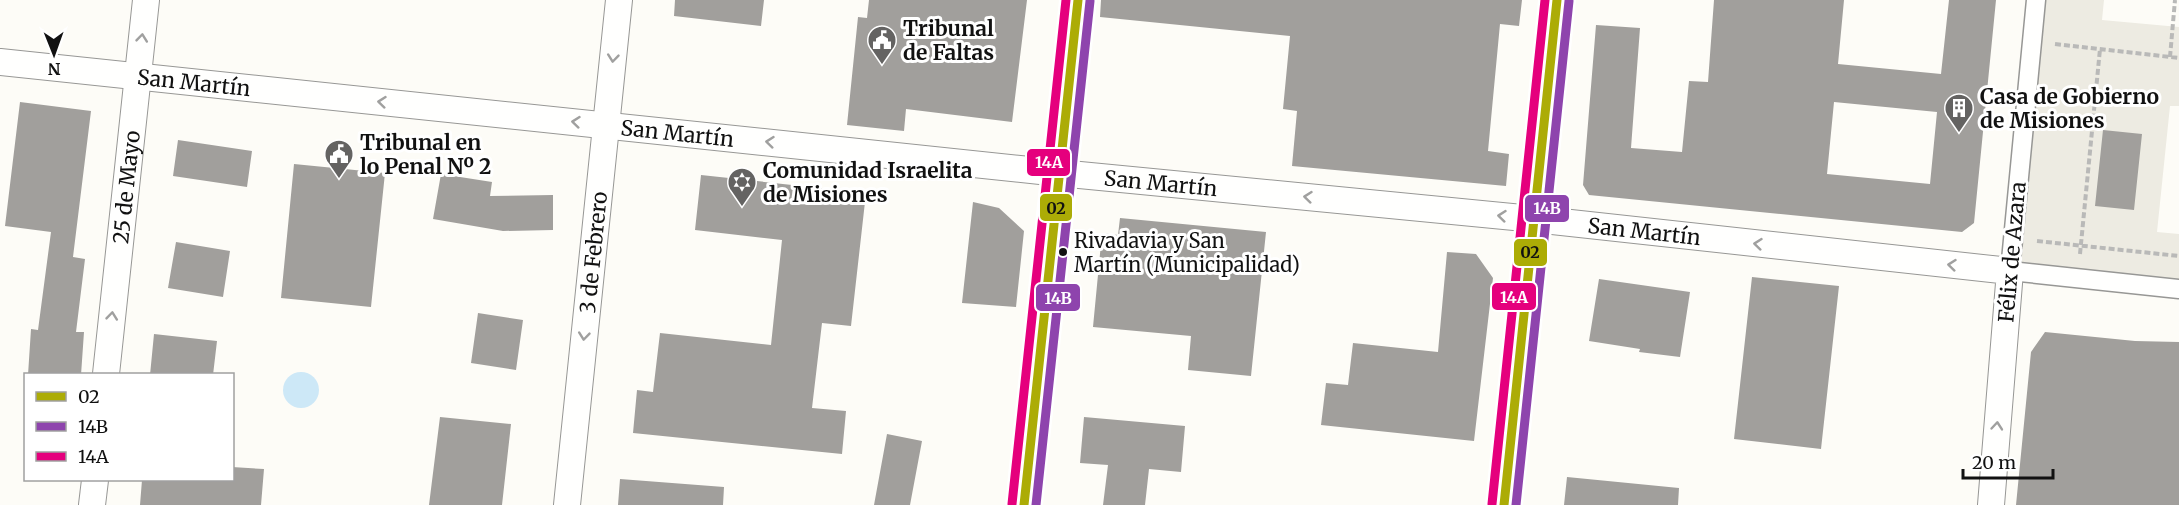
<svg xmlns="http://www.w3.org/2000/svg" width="2179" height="505" font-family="Merriweather,serif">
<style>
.plaza{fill:#edebe2}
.water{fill:#cde8f7}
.building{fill:#a19f9c;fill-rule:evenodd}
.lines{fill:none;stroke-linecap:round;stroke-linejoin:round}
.pedestrian-casing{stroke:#979795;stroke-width:21}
.minor-casing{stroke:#979795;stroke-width:28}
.path{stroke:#b9b9b8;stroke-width:4;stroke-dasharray:6 3;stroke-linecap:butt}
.pedestrian{stroke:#fffffe;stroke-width:18}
.minor{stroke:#fffffe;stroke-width:26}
.bus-1-casing{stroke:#fff;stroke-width:14}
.bus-2-casing{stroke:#fff;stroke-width:14}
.bus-3-casing{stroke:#fff;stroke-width:14}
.bus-1{stroke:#acac06;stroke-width:9}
.bus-2{stroke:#8e44ad;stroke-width:9}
.bus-3{stroke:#e5007d;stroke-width:9}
.oneway{stroke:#a0a09f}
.bus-dot{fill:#111;stroke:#fff;stroke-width:2}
.labels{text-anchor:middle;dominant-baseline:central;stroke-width:6;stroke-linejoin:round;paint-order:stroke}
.bus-label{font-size:20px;fill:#111;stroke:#fff;text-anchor:start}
.poi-label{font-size:21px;font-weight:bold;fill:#111;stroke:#fff;text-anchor:start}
.street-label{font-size:21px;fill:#111;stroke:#fff}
.line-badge{stroke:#fff;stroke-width:2}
.badge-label{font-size:16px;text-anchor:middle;font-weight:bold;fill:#fff}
.pale-badge-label{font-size:16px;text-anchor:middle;font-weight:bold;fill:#111}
</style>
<rect width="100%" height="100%" fill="#fdfcf7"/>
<path class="plaza" d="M2037,0H2104L2102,20L2179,27V106H2170L2157,232L2179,234V284L2013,267Z"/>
<path class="water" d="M283 390a18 18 0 1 1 36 0a18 18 0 1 1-36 0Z"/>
<path class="building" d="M675,0H764L761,26L674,16Z
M869,0H1027L1012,122L906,109L904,131L847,125L858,17L867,18Z
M1101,0H1522L1519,26L1500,24L1488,151L1509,154L1506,186L1292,166L1297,111L1283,109L1290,36L1100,17Z
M1714,0H1844L1838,64L1941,74L1949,0H1996L1974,223L1962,232L1589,195L1583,185L1596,25L1640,28L1631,148L1682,152L1689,81L1708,82ZM1834,102L1937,112L1930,184L1827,174Z
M20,102L91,111L73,257L85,259L76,332H84L81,375H28L31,329L38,330L51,232L5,226Z
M2103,130L2142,134L2134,210L2095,206Z
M178,140L252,151L247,187L173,176Z
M294,164L385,173L371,307L281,298Z
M441,174L492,182L490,196L553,195V230L503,231L433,219Z
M701,175L866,193L851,326L822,323L812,408L846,411L842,454L633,433L637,390L653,392L660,333L771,345L782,240L695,230Z
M973,202L999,208L1024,231L1016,307L962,303Z
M1120,218L1266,232L1251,376L1188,370L1191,336L1093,327L1102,233L1118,235Z
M176,242L230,251L223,297L168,288Z
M1447,252L1476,254L1493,278L1474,441L1321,425L1326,383L1348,385L1353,343L1438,352Z
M1752,277L1839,286L1821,449L1734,439Z
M1599,279L1690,292L1680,357L1639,352L1640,349L1589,341Z
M478,313L523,320L516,370L471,363Z
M2045,332L2135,341L2179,342V505H2016L2031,352Z
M154,334L217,341L213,375H150Z
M440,417L511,424L502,505H429Z
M1084,417L1185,426L1181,472L1149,469L1145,505H1103L1108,465L1080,463Z
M887,434L922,441L910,505H874Z
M232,467L264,469L261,505H140L142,480H232Z
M1567,477L1679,488L1678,505H1564Z
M620,479L724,487L723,505H618Z"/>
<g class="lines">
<g class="pedestrian-casing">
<path id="pedestrian" d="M2036,0L2010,271L2179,289"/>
</g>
<g class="minor-casing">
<g id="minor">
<path id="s1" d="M0,62L1059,173L1534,219L2010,271L1991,505"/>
<path id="s2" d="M106,374L146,0"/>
<path d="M92,505L95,480"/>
<path id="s3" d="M567,505L619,0"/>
<path d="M1024,505L1078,0"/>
<path d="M1504,505L1557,0"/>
</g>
</g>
<path class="path" d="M2055,44L2179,58
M2170,57L2175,0
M2037,241L2179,256
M2080,254L2100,49"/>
<use href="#pedestrian" class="pedestrian"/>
<use href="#minor" class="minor"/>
<g class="bus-1-casing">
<path id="bus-1" d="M1024,505L1078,0
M1504,505L1557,0"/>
</g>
<g class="bus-2-casing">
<path id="bus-2" d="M1036,505L1090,1
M1516,505L1569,1"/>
</g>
<g class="bus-3-casing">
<path id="bus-3" d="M1012,504L1066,0
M1492,504L1545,0"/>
</g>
<use href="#bus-1" class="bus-1"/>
<use href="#bus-2" class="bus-2"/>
<use href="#bus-3" class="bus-3"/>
</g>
<defs><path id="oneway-chevron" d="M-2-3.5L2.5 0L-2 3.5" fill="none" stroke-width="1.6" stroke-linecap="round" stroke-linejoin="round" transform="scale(1.5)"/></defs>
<g class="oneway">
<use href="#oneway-chevron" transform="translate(142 38) rotate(-84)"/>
<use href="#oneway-chevron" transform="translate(613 58) rotate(96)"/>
<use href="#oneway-chevron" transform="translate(382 102) rotate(-174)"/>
<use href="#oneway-chevron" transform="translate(576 122) rotate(-174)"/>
<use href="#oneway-chevron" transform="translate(770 142) rotate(-174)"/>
<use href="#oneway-chevron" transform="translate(1308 197) rotate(-174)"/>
<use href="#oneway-chevron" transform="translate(1502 216) rotate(-174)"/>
<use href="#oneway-chevron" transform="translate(1758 244) rotate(-174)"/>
<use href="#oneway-chevron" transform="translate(1952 265) rotate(-174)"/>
<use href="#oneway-chevron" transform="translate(112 316) rotate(-84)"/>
<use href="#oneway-chevron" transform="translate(584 336) rotate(96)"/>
<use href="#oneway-chevron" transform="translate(1997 426) rotate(-85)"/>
</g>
<defs>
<g id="civic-pin" transform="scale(1.5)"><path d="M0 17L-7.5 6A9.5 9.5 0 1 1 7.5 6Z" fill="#646362" stroke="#fff"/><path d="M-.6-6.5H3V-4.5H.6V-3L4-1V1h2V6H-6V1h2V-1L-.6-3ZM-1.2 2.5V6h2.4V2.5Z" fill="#fff"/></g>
<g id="building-pin" transform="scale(1.5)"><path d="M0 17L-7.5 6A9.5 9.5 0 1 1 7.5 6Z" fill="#646362" stroke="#fff"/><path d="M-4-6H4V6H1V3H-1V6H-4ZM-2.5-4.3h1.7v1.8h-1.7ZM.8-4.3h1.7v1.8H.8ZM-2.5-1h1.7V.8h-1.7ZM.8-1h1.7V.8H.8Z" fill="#fff"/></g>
<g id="synagogue-pin" transform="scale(1.5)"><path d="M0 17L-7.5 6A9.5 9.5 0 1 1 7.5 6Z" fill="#646362" stroke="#fff"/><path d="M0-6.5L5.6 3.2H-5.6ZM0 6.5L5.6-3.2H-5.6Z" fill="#fff"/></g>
</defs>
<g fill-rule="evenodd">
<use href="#civic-pin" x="882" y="40"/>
<use href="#building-pin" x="1959" y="108"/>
<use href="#civic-pin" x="339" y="154"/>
<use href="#synagogue-pin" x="742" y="182"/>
</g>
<circle class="bus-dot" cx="1063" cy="252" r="5"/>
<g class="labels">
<g class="bus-label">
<text x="1074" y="240">Rivadavia y San<tspan x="1074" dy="24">Martín (Municipalidad)</tspan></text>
</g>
<g class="poi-label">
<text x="903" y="28">Tribunal<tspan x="903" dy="24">de Faltas</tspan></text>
<text x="1980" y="96">Casa de Gobierno<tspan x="1980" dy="24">de Misiones</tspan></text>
<text x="360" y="142">Tribunal en<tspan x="360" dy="24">lo Penal Nº 2</tspan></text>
<text x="763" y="170">Comunidad Israelita<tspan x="763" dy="24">de Misiones</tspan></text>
</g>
<g class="street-label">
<text stroke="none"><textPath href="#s1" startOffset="195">San Martín</textPath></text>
<text stroke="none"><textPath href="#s1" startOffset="681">San Martín</textPath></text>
<text stroke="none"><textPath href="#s1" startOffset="1167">San Martín</textPath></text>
<text stroke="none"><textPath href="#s2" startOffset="188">25 de Mayo</textPath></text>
<text stroke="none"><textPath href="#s1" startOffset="1653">San Martín</textPath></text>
<text transform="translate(2012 252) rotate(-85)">Félix de Azara</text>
<text stroke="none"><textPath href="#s3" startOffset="254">3 de Febrero</textPath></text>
</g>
</g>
<g class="line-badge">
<rect x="1026" y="148" width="45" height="29" rx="6" fill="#e5007d"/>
<rect x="1039" y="193" width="34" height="29" rx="6" fill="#acac06"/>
<rect x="1524" y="194" width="46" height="29" rx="6" fill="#8e44ad"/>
<rect x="1513" y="238" width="35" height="29" rx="6" fill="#acac06"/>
<rect x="1491" y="282" width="46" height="29" rx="6" fill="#e5007d"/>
<rect x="1035" y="283" width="46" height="29" rx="6" fill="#8e44ad"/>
</g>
<g class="badge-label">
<text x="1049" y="168">14A</text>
<text x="1547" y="214">14B</text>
<text x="1514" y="303">14A</text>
<text x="1058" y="304">14B</text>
</g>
<g class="pale-badge-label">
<text x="1056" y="214">02</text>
<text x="1530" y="258">02</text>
</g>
<rect x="24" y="373" width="210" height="108" fill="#ffffff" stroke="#a0a0a0" stroke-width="1.5"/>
<rect x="36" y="392" width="30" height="9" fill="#acac06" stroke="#a0a0a0" stroke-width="1.5"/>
<text x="78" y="403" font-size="18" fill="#111111">02</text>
<rect x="36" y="422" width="30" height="9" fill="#8e44ad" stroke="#a0a0a0" stroke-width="1.5"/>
<text x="78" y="433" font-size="18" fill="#111111">14B</text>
<rect x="36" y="452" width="30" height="9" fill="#e5007d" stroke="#a0a0a0" stroke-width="1.5"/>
<text x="78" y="463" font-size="18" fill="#111111">14A</text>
<g transform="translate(54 54) rotate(179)" stroke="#ffffff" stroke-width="4.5" paint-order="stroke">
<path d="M0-4.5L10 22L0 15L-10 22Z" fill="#111111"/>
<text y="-9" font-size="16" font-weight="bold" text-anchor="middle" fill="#111111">N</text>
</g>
<path d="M1963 469v9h90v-9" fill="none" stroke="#111111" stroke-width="3"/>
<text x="1972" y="469" font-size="18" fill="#111111" stroke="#ffffff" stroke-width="4.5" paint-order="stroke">20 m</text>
</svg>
